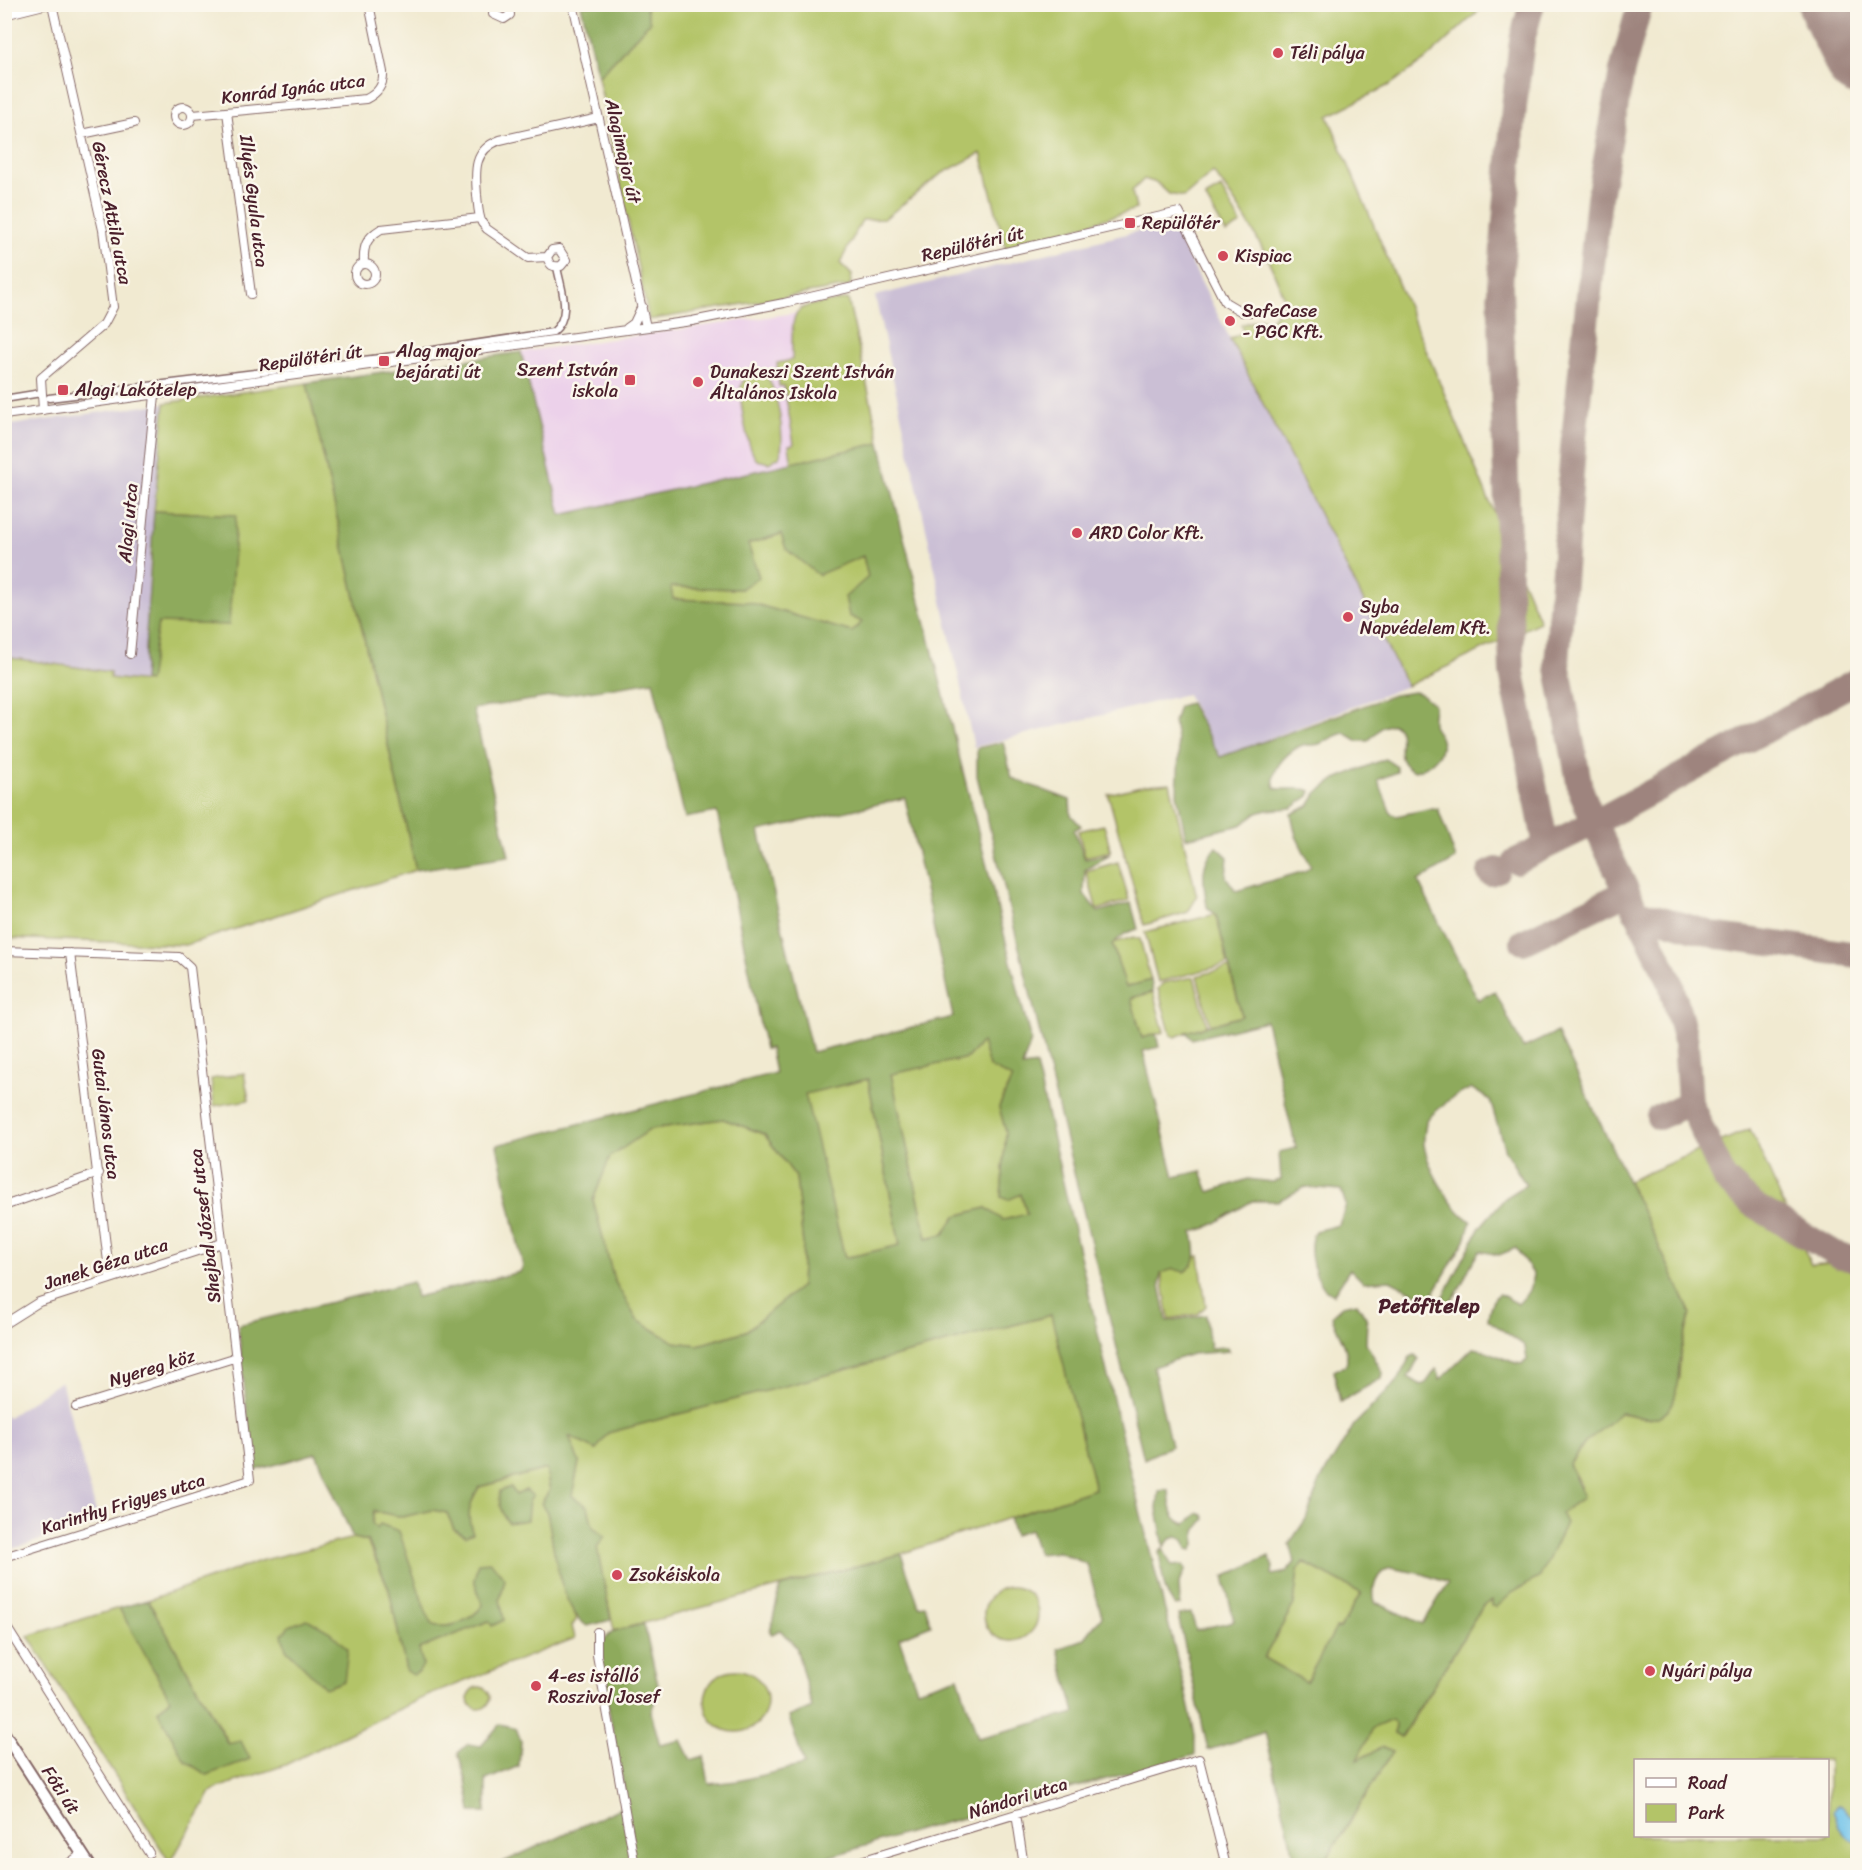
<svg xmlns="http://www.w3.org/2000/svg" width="1862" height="1870" font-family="Sriracha,sans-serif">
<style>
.built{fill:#ecd1ea}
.industrial{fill:#cbbfd5}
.green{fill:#b3c468;stroke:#7e724a;stroke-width:1.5;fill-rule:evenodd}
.forest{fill:#8eaa5c;stroke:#6c6444;stroke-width:1.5;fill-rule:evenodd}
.water{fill:#6ec2ea;stroke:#5c708a;stroke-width:1.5}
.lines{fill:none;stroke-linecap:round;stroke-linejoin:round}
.taxiway{stroke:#9e847e;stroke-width:26}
.runway{stroke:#9e847e;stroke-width:64}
.pedestrian-casing{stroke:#846665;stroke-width:9}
.minor-casing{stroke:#846665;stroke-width:10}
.secondary-casing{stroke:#846665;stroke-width:14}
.pedestrian{stroke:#fff;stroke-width:6}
.minor{stroke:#fff;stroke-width:8}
.secondary{stroke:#fff;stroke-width:10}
.poi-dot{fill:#d1495b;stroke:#fbf7ec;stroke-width:2}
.labels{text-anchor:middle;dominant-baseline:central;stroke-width:5;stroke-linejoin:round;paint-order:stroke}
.poi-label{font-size:18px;fill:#4a1f2b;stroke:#fbf7ec;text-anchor:start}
.street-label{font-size:18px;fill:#4a1f2b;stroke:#fbf7ec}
.neighbourhood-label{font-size:20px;font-weight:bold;fill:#4a1f2b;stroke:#fbf7ec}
</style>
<rect width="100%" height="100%" fill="#fbf7ec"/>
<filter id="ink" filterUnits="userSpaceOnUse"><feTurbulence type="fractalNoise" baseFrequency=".0167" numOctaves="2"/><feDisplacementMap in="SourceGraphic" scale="12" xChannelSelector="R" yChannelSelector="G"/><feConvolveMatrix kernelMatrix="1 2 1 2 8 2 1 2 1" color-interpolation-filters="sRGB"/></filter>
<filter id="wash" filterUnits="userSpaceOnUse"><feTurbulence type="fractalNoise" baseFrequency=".008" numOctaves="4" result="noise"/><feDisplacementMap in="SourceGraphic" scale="24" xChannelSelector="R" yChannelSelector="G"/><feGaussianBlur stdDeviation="1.35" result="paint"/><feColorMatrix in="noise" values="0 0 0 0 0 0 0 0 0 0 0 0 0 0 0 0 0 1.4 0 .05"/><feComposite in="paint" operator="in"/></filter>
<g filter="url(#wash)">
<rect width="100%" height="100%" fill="#f1ead1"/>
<path class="built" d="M848,299L880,443L561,515L521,352L795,313L801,307Z"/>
<path class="industrial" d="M1171,223L1407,686L1220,757L1187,694L974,747L875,296Z
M165,403L150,554L143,681L109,678L110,672L5,657L4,426Z
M61,1381L99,1523L5,1551V1414L7,1418Z"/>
<path class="green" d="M645,5H1485L1425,60L1391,84L1328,116L1540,622L1407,686L1230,339L1243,332L1241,325L1260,319L1270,321L1285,302C1270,255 1243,211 1213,172L1184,197L1169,194L1157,183L1144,179L1132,191L1136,209L1006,250L981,153L941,174L884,219L862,220L840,263L852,275L850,286L649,320L598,77L650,22Z
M1221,188L1241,224L1226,233L1205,197Z
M848,299L880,443L792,465L789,445L794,444L784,386H779L777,363L792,360C792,300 791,309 848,299Z
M752,372L763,373C777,381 787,443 779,457L769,463L757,460C748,452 739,400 741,387C742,380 746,376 752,372Z
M307,383L416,870L186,945L5,938V657L110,672V678L148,682L158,623L236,515L154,511L165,403Z
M781,534L863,556L868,577L863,622L852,632L748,602L673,599L670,587L742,589L747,544Z
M1170,783L1197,897L1188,912L1144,925L1108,794L1145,785Z
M1104,825L1111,851L1085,857L1078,831Z
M1118,862L1129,900L1097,910L1086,871Z
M1216,914L1228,964L1158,982L1145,932Z
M1134,937L1140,939L1151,980L1126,988L1112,943Z
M1229,967L1242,1016L1210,1025L1197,976Z
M1194,977L1207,1025L1175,1037L1171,1035L1158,989L1163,983Z
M1153,992L1164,1032L1142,1038L1131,998Z
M982,1042L1012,1077L999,1107L1006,1132L1001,1197L1021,1194L1027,1215L1003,1220L986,1208L956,1216L944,1234L927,1238L891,1074L967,1058Z
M244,1073L249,1100L214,1106L211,1079Z
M868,1079L900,1245L845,1258L804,1094Z
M723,1119L764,1134L796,1177L803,1244L801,1286L746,1331L698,1345L674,1342L637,1320L614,1280L593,1200L610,1156L651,1129Z
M1750,1129L1811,1265L1857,1261V1865L1323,1866L1393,1751L1383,1747L1356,1761L1373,1728L1391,1720L1395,1723L1394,1733L1402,1737L1483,1606L1561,1513L1581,1499L1580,1484L1569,1464L1585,1443L1620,1413L1650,1419L1679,1378L1680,1353L1691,1314L1628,1181ZM1636,1760H1828V1836H1636Z
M1199,1256L1206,1306L1198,1314L1169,1319L1160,1264Z
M1052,1315L1095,1489L901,1554L614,1631L588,1507L572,1496L579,1462L568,1435L596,1450L607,1433Z
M546,1469L550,1490L542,1503L547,1512L565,1595L577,1619L572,1626L575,1638L422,1698L285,1765L217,1788L211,1792L170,1863L28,1636L119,1608L170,1699L158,1711L185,1761L208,1775L229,1744L148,1600L263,1560L353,1538L367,1541L389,1589L406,1670L419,1649L489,1621L500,1599L505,1579L474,1580L483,1605C473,1619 451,1630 433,1625L372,1524L374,1511L402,1517L433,1510L447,1513L454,1529L460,1532L469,1527V1504L479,1487Z
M1303,1562L1361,1593L1340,1629L1336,1628L1306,1682L1264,1658L1294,1604L1298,1570Z
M984 1614a27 27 0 1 1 54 0a27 27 0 1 1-54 0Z
M705 1701a31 31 0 1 1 62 0a31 31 0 1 1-62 0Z
M468 1698a11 11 0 1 1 22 0a11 11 0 1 1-22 0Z"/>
<path class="forest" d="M581,5H645L650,22L598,77Z
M521,352L561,515L880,443L1031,1041L1022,1067L1036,1065L1127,1459L1186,1694L1195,1735V1755L922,1829L801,1865H497L627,1805L599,1658L600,1643L614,1631L644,1624L659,1689L651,1712L660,1745L681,1740L691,1760L704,1756L709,1784L738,1781L804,1765L789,1717L812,1707L796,1647L780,1630L772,1634L770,1632L780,1587L901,1554L919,1606L925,1605L931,1625L899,1638L917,1690L958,1677L978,1738L1075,1713L1058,1649L1084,1639L1102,1616L1087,1564L1059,1552L1038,1554L1030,1530L1014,1535L1009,1518L1095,1489L1051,1315L608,1433L596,1450L569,1436L579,1462L572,1496L588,1507L593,1527L605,1536L597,1547L611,1620L587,1626C558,1606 554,1545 547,1512L541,1503L550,1490L546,1469L479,1487C469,1504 466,1516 473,1533L466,1536L454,1529L447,1513L433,1510L402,1517L374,1511L372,1523L377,1529L380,1524L399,1531L426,1612L433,1625C451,1630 473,1619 483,1605L474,1580L478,1563L491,1562L505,1579L500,1599L504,1620L492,1626L489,1621L419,1649L423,1665L419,1672L413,1675L406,1670L389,1589L368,1541L353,1538L316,1453L253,1471L238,1325L413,1282L416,1297L520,1272L523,1267L497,1145L775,1073L770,1048L765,1049L717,812L685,818L653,681L473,709L509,856L416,870L307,383ZM781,534L786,549L818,575L863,556L868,577L845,597L849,616L862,622L852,632L748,602L673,599L671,587L741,589L759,577L748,544ZM905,798L953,1017L812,1052L759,831ZM982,1042L989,1067L1012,1078L999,1107L1006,1132L1001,1197L1008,1200L1021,1194L1027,1214L1003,1220L986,1208L956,1216L944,1234L927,1238L891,1074L967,1058ZM868,1079L900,1245L845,1258L805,1094ZM723,1119L764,1134L796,1177L803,1244L801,1286L746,1331L698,1345L674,1342L637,1320L614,1280L593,1200L610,1157L651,1129Z
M154,511L236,515L229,625L158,623L149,682L143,681Z
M1414,692L1423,695L1434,705C1434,711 1432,718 1433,724C1434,730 1438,732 1440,737C1447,753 1429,767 1415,771C1386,760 1412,734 1393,724L1382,727L1368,741H1358L1345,733C1333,735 1328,741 1319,744C1313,746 1305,744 1300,746C1285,754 1269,771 1275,788C1286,791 1301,786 1311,791L1309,796L1292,808L1267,810L1257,813L1241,825L1186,838L1177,794L1179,753L1174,722L1179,706L1190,703L1220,757L1394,695Z
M1003,742L1012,778L1070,800L1071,815L1081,826L1074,830L1085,859L1110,854L1085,870L1084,894L1098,912L1131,903L1138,929L1126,933L1112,944L1126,987L1151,980L1153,992L1131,998L1142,1038L1156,1034L1159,1047L1143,1051L1174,1177L1201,1171L1209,1192L1248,1179L1272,1182L1281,1180L1279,1152L1296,1148L1266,1021L1192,1039L1186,1032L1242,1016L1216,915L1207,907C1204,885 1198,863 1217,847L1228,857L1226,877L1236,891L1305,871L1311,866L1296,836L1291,814L1309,806L1317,793L1336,779L1385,759L1397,767V772L1378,780L1391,814L1396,816L1433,808L1438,809L1456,859L1418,881L1478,1000L1495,991L1523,1048L1557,1032L1691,1314C1687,1326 1684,1338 1681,1350C1676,1372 1683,1414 1653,1418C1643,1420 1631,1413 1620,1413L1585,1443L1569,1464L1583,1495L1581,1499L1561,1513L1566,1523L1540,1577L1512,1593L1497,1607L1492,1606V1601L1483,1606L1401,1737L1394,1733L1395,1724L1392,1720L1373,1728L1357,1760L1383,1747L1393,1751L1323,1865H1296L1265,1732L1208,1750L1178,1615L1191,1613L1196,1630L1234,1621L1224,1577L1269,1556L1273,1566L1272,1575L1287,1572L1295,1562L1289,1544L1306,1519L1320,1481L1354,1425L1397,1381L1410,1357L1415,1355L1419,1359L1408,1377L1421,1385L1426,1383L1436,1369L1439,1373L1440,1380L1473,1348C1495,1350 1504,1363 1523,1364L1527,1360L1525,1346L1488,1320C1489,1310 1491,1298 1500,1294L1518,1304C1527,1296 1532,1287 1534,1275L1516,1248L1499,1255L1480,1251C1466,1267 1464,1289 1447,1305L1443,1302V1298L1480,1227L1505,1198L1526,1185L1505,1151L1490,1100L1471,1088L1450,1099L1426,1120C1426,1127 1423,1137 1424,1144C1427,1167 1452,1211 1471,1221L1465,1240L1432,1296L1423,1297L1390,1280L1363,1282L1350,1269L1333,1295C1314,1286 1305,1247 1315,1231L1339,1225L1346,1205L1341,1190L1305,1187L1278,1201H1252L1207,1228L1193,1232C1195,1250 1201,1262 1184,1272L1174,1269L1161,1273L1160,1285L1167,1321L1206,1315L1210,1348L1227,1347L1229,1351L1192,1354L1153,1367L1171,1446L1144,1459L977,776V748ZM1303,1562L1361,1593L1340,1629L1336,1628L1306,1682L1264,1658L1294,1604L1298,1570ZM1390,1568L1423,1574L1448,1583L1423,1624L1375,1602C1371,1588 1376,1573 1390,1568Z
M1357,1303L1367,1319L1366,1343L1383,1373L1382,1378L1340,1402L1334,1371L1346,1365C1351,1347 1335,1333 1332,1315L1342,1306Z
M511,1487L516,1495L526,1490L533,1496L529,1500L527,1520L508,1523C501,1512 498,1504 500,1491Z
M1164,1490L1169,1491C1171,1507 1170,1519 1186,1524L1198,1513L1203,1515L1205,1519L1195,1531V1544L1192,1550L1187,1549L1184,1540L1177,1537L1170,1539L1164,1547L1157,1509L1159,1492Z
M1163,1549L1172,1566L1183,1565L1186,1569L1179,1583L1180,1605L1176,1606C1161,1593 1163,1571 1159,1552Z
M148,1600L228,1744L241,1741L250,1759L207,1775L185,1761L158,1711L170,1699L119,1608Z
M307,1619L330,1632L348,1649L344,1681L325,1688L286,1649L282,1635L289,1626Z
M500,1724L516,1728L521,1741L519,1766L486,1780V1812H471L466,1780L458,1753L468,1744L481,1746Z"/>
<path class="water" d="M1836,1806H1842L1849,1815L1857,1814V1841C1842,1838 1838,1825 1833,1811Z"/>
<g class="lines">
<path class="taxiway" d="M1532,4L1522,40L1514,107L1500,285L1512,673L1546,846
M1640,4L1622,71L1599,198L1573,448L1557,663L1580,788L1594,823L1670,981L1686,1041L1690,1103L1724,1178L1752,1204L1841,1257L1858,1259
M1516,861L1594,823L1858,680
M1490,873L1497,870
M1635,911L1718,936L1858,955
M1523,942L1627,892
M1659,1117L1690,1103"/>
<path class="runway" d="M1830,4L1858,64"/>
</g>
</g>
<g filter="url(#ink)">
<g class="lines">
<g class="pedestrian-casing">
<path id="pedestrian" d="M49,398L380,358L553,332C573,315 561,289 557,267
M4,399L41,393"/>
</g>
<g class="minor-casing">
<path id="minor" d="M495,4L493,14L504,19L510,15L509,4
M573,4L646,327
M4,15L48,4
M174 116a9 9 0 1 1 18 0a9 9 0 1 1-18 0Z
M227,112L251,294
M193,115L366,99C378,93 384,85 383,72L369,4
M82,134L134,123
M547,257C550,266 552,267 561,266L566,260L559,249L552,250L547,257L528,258L487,229L482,223C478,215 478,204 477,195C475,171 473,150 500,140L599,118
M364,264C363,246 366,238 381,229L480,218
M355 274a10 10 0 1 1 20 0a10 10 0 1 1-20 0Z
M627,328L634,323L642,306
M43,410L41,378L104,324L113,307L103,230L52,4
M4,415L692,321L784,303L1179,212L1225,302L1242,312H1251
M130,654L155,395
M4,951L179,957L190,967L250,1480L4,1557
M70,953L110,1278
M4,1206L99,1173
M4,1324L39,1302L222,1243
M76,1407L237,1357
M4,1623L149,1853
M597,1632V1655L635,1866
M1016,1814L1024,1866
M65,1866L82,1854
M844,1866L1199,1759L1226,1866"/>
</g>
<g class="secondary-casing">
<path id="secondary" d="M4,1733L90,1866"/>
</g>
<use href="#pedestrian" class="pedestrian"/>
<use href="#minor" class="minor"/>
<use href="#secondary" class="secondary"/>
</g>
</g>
<g class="poi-dot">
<circle cx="1278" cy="53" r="6"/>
<rect x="1124" y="217" width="12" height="12" rx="3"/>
<circle cx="1223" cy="256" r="6"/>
<circle cx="1230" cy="321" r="6"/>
<rect x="378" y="355" width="12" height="12" rx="3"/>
<rect x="624" y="374" width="12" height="12" rx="3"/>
<circle cx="698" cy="382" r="6"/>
<rect x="57" y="384" width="12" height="12" rx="3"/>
<circle cx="1077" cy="533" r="6"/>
<circle cx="1348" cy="617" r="6"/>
<circle cx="617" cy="1575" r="6"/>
<circle cx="1650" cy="1671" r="6"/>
<circle cx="536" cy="1686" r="6"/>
</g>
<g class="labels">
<g class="poi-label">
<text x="1290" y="53">Téli pálya</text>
<text x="1142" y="223">Repülőtér</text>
<text x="1235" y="256">Kispiac</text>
<text x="1242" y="311">SafeCase<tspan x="1242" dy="21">- PGC Kft.</tspan></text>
<text x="396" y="351">Alag major<tspan x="396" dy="21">bejárati út</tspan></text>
<text x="618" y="370" text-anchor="end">Szent István<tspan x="618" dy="21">iskola</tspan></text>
<text x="710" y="372">Dunakeszi Szent István<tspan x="710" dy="21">Általános Iskola</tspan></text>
<text x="75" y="390">Alagi Lakótelep</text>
<text x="1089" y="533">ARD Color Kft.</text>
<text x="1360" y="607">Syba<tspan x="1360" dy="21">Napvédelem Kft.</tspan></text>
<text x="629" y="1575">Zsokéiskola</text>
<text x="1662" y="1671">Nyári pálya</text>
<text x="548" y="1676">4-es istálló<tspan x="548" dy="21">Roszival Josef</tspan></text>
</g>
<g class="street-label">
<text transform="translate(293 89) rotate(-7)">Konrád Ignác utca</text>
<text transform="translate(623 151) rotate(77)">Alagimajor út</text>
<text transform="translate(254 201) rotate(83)">Illyés Gyula utca</text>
<text transform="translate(112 213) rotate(79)">Gérecz Attila utca</text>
<text transform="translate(973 244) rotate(-13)">Repülőtéri út</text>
<text transform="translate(311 358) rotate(-8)">Repülőtéri út</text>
<text transform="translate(128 523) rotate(-85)">Alagi utca</text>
<text transform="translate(106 1114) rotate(83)">Gutai János utca</text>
<text transform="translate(205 1226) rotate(-97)">Shejbal József utca</text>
<text transform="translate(106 1264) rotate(-18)">Janek Géza utca</text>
<text transform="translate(152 1368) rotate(-17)">Nyereg köz</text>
<text transform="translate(123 1504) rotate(-17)">Karinthy Frigyes utca</text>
<text transform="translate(61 1790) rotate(57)">Fóti út</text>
<text transform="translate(1018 1798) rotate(-17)">Nándori utca</text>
</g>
<g class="neighbourhood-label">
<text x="1429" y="1306">Petőfitelep</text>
</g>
</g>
<rect width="1862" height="1870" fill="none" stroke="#fbf7ec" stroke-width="24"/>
<rect x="1634" y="1759" width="195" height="78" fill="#fbf7ec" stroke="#b4a19f" stroke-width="1.5"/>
<rect x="1646" y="1778" width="30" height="9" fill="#ffffff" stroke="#b4a19f" stroke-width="1.5"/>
<text x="1688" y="1789" font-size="18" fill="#4a1f2b">Road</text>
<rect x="1646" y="1804" width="30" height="18" fill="#b3c468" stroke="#b4a19f" stroke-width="1.5"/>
<text x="1688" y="1819" font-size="18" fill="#4a1f2b">Park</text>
</svg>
